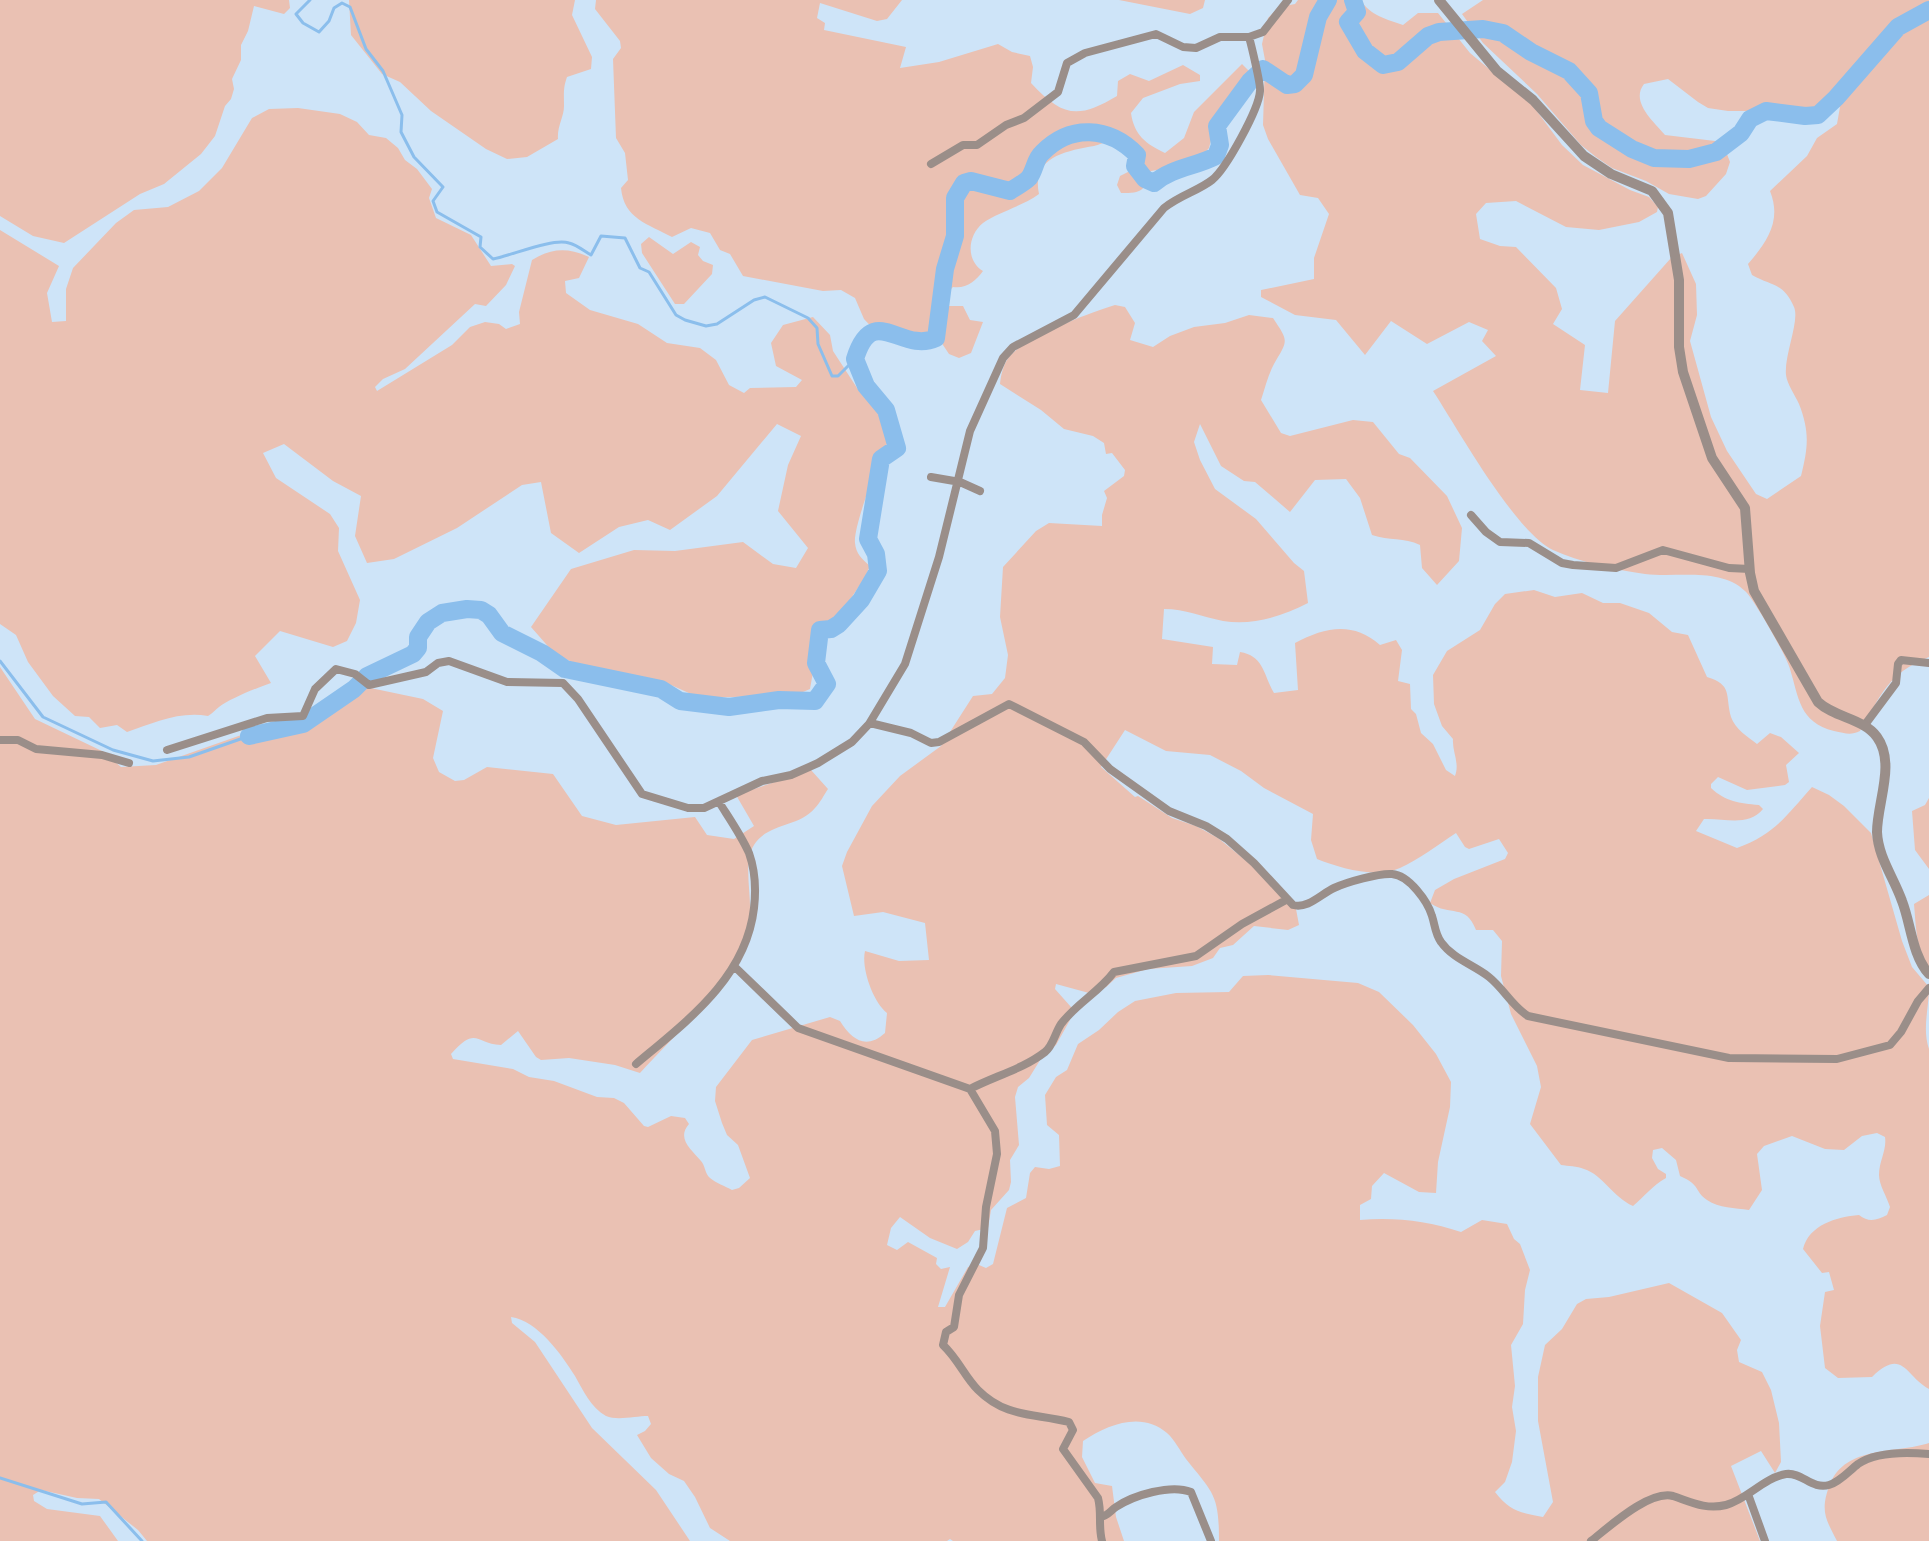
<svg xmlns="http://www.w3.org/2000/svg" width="1929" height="1541" font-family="'Noto Serif',serif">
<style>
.green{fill:#eac1b3}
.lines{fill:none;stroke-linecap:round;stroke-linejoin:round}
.stream{stroke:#8bbeec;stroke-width:3}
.river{stroke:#8bbeec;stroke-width:18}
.minor{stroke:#9a8e89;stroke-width:8}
.tertiary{stroke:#9a8e89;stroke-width:10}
</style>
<rect width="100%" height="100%" fill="#cee4f8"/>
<path class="green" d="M0,0H289L290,8L284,14L254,6L248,31L241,45V60L232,79L234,89L231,99L225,106L215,136L201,154L164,184L140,194L64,243L33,236L0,216Z
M349,0H575L572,15L592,57L591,69L567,77C563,88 564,94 564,106C564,117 557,126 558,139L527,157L507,159L486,149L431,111L400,82L382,74L351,35Z
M596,0H902L887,19L877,21L820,3L817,18L825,23L824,30L906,47L900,68L939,62L998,44L1012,52L1030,56L1033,67L1031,83C1062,116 1077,120 1117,96L1118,81L1130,74L1149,81L1183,65L1200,75V81L1180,84L1143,98L1131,113C1134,135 1146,144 1165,153L1184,138L1194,112L1242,64L1252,74L1254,85L1230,119L1213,132L1209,148L1202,156L1179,166L1151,171C1144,191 1143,193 1121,193L1117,185L1120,176L1140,166L1141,157C1134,150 1122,142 1112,142C1106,141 1099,145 1094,146C1066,151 1031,157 1039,194C1021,207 998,212 983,223C967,236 966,261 983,271C976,281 966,289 953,287L944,296L945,306H963L970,320L983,322L971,353L959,358L949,354L941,342L921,350L884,340L864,319L855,298L841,290L823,291L743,276L730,254L720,250L710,233L691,228L672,237C648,224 624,219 621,188L628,180L625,153L616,138L613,59L621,48L620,41L595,9Z
M1119,0H1205L1203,8L1190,14Z
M1298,0H1361C1369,15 1388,20 1403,25L1418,13H1438L1470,53L1533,106L1562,145L1583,165L1630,190L1649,197L1658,207L1657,212L1639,222L1599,230L1566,227L1516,201L1486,203L1476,214L1480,239L1500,246L1516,247L1556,288L1562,309L1553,324L1585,345L1580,390L1608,393L1615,321L1671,258L1682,253L1696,284L1697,315L1690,341L1711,417L1727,451L1756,494L1767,499L1801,476C1808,448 1810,432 1799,404C1795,395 1787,384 1786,375C1784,355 1800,321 1794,307C1783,282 1771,286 1752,275L1748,264C1767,242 1782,221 1770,191L1807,156L1817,138L1837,124L1840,107L1798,111L1767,107L1755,111H1728L1708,108L1698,102L1668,79L1644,84C1630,102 1654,122 1665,135L1715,141L1725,149L1730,162L1726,174L1706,196L1698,199L1669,194L1646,181L1612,168L1596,157L1581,145L1537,94L1483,43L1462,14L1483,0H1929V657C1887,674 1882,694 1860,731C1850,736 1845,733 1834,731C1799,722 1799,698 1790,669C1787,657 1754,599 1745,591C1720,567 1677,578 1645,574C1616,570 1579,562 1553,550C1515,532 1458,429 1433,391L1496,356L1482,341L1488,330L1469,322L1427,344L1391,321L1365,355L1336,320L1295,315L1261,297V290L1314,279V258L1329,214L1318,198L1300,195L1268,139L1263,125L1265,60L1262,44L1268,18L1279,7L1295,4Z
M298,108L340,114L357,122L369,135L386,138L398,148L405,160L417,169L432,189L429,198L436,218L471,235L491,266L512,264L515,266L506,285L486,306L475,304L405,369L383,379L375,387L377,391L452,345L470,327L485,322L499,324L506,329L520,324L519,312L532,260C551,248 568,247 589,257L579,278L565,281L566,293L590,310L638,324L667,343L700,348L716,360L729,385L744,393L750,388L796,387L802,380L776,366L771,343L783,325L813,317L830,335L833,351L859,391L884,417L889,440C880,457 853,526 855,543C856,554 862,559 870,566L864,579L841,613L827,622L812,638L813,672L810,689L796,695L700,698L671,685L577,665L553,652L531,627L571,569L634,550L675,551L743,542L773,564L796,568L808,548L778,511L788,465L801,436L777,424L717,496L670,530L648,520L619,527L579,553L551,533L541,482L522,485L457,528L394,559L367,563L355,536L361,496L333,481L284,444L263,453L276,478L330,514L339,528L338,551L360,600L356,623L347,641L333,647L280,631L255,656L271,683C259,687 229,699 219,707C215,710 213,713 208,716C179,711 154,723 127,732L117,725L100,728L89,717L75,716L53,696L28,662L16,635L0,624V230L59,266L47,293L52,322L66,321V289L73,268L116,223L134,210L168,207L199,191L222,168L252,118L269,109Z
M649,237L673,254L691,242L700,247L698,255L703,261L713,265L712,274L684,304H675L642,253L641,244Z
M1115,305L1125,307L1135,323L1130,340L1153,347L1170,336L1194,327L1225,323L1249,315L1273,318C1289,342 1288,340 1274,364C1268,375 1265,388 1261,400L1281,433L1290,436L1353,420L1373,422L1399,454L1410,458L1447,496L1462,528L1459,561L1437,585L1422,568L1420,545C1404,537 1389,541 1372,535L1360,498L1346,479L1315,480L1290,512L1255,482L1244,481L1221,466L1200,424L1194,442L1200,460L1215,489L1256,519L1294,563L1304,571L1308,603C1282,616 1253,626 1223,621C1203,617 1185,609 1164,609L1162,639L1213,647L1212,664L1237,665L1240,652C1264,656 1263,674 1274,693L1298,690L1295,643C1325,627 1353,621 1380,645L1396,640L1402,650L1398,681L1410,684L1411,709L1416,714L1421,733L1433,744L1446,770L1455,776C1460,763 1452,752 1453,739L1442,726L1434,704L1433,675L1447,651L1480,630L1495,604L1505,594L1534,590L1555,597L1582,593L1603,603H1620L1649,613L1672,632L1688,635L1707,677C1733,685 1725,695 1731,717C1735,729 1748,737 1757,744L1770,733L1781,737L1799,753L1786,765L1789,782L1785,785L1747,790L1718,777L1711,784V788C1726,802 1739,803 1759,805L1763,809C1748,827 1725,818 1704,819L1696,831L1737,848C1775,834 1786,816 1812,787L1829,795L1844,806L1871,833L1902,941L1912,967L1929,987C1929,1008 1922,1029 1929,1049V1389C1905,1376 1903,1347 1872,1377L1838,1378L1825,1368L1820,1326L1825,1292L1834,1290L1829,1272L1822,1273L1803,1249C1809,1225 1836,1217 1859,1215C1869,1223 1877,1220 1887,1215L1890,1207C1887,1197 1879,1185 1879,1175C1879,1161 1887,1150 1885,1137L1877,1133L1862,1136L1844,1150L1825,1149L1792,1136L1764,1146L1757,1154L1762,1190L1749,1210C1735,1208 1719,1208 1707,1200C1694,1191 1701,1185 1680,1176L1676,1160L1662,1148L1653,1150L1652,1158L1658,1169L1666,1174V1178C1652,1186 1645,1196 1633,1206C1613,1197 1603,1175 1584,1169C1577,1166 1568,1166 1561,1165L1530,1124L1541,1087L1537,1066L1511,1014L1501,976L1502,941L1493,930H1476C1466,903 1450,917 1430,903L1435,890L1454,879L1505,859L1508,853L1499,839L1469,849L1465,847L1456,833C1438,845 1419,859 1400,868C1376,879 1340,868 1317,859L1311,840L1313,814L1264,788L1241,771L1210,755L1166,751L1125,730L1101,767L1135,797L1138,796L1172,818L1196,826L1218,838L1249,863L1296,909L1299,925L1288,930L1254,926L1233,945L1220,948L1213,958L1192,966L1148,969L1116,978L1106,987L1089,993L1056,984L1055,989L1071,1007L1070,1020L1056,1045L1042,1057L1029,1078L1018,1087L1015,1097L1019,1145L1010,1160L1011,1182L1009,1190L991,1210L988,1228L975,1231L968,1242L957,1249L930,1238L900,1217L891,1228L887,1245L897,1250L908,1242L937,1258L936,1264L941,1269L950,1267L938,1307H945L968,1267L979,1265L986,1268L993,1264L1007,1208L1026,1198L1030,1173L1035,1167L1049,1169L1060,1166L1059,1135L1047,1125L1045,1095L1056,1077L1067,1070L1078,1044L1099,1030L1118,1012L1135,1001L1176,993L1229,992L1243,976L1268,975L1358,983L1379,992L1413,1025L1436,1054L1451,1082L1450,1107L1438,1162L1436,1193L1419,1192L1384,1173L1372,1186L1371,1199L1360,1205V1220C1395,1217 1428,1221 1461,1232L1482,1220L1507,1224L1514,1239L1520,1244L1530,1270L1525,1290L1523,1324L1511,1345L1515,1386L1512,1407L1516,1431L1512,1462L1505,1482L1495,1492C1510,1511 1520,1513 1543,1517L1553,1502L1538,1421V1377L1545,1345L1562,1329L1577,1304L1586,1299L1609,1297L1669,1283L1722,1313L1741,1340L1737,1350L1739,1362L1762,1372L1771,1390L1779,1423L1781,1462L1775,1473L1761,1451L1731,1466L1760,1541H1219C1219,1495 1214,1494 1186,1459C1180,1451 1175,1440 1167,1433C1142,1411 1108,1424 1083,1441L1082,1457L1095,1483L1112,1486L1116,1517L1124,1541H953L950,1539L947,1541H730L710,1528L695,1497L684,1481L669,1474L651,1458L637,1435L645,1431L651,1424L648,1416C636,1416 617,1421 606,1416C591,1408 583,1390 575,1376C561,1354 538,1321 511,1317L512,1323L535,1342L592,1428L656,1490L690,1541H147L138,1530L99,1499L77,1498L41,1490L33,1495L34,1501L47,1509L100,1516L118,1541H0V667L35,719L104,752L121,767L156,765L247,733L298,729L361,686L423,699L443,711L433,758L439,772L455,781L464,780L487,767L553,774L582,816L616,825L695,817L707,835L734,839L754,826L736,795L811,770L828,789C824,795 820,803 815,808C798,828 769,822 754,845C741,866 755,902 748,926C733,983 678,1031 640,1073L615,1065L569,1058L541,1060L536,1057L518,1031L501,1045C475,1044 477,1025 451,1054L453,1059L513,1069L529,1077L554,1081L597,1097L614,1098L624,1103L644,1126L648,1127L671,1116L685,1118L689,1124C676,1139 692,1150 701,1161C705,1165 705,1174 710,1178C716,1183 725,1186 732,1190L739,1188L750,1178L738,1145L727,1135L722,1123L715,1101L716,1087L752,1040L830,1017L840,1021C852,1040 866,1050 885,1033L887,1013C873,1002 861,968 865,951L899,961L929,960L925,923L883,912L854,916L842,866L847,852L872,806L900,776L941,746L973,696L992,694L1005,678L1008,655L1000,617L1003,567L1036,531L1049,523L1102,526V515L1107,498L1104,491L1124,476L1125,470L1112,453L1106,454L1104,443L1093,436L1064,429L1041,410L1000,384C1001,375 1003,365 1009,357C1025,337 1089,313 1115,305Z
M1929,798V869L1915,850L1912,811L1925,805Z
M1929,895V968C1916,949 1916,927 1914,904Z
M1929,1443V1541H1837C1825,1518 1820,1510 1830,1484C1846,1445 1896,1454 1929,1443Z"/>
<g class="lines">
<path class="stream" d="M310,0L296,14L303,23L319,32L329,21L334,8L342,3L350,7L366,49L383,71L402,115L401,132L414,157L443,187L433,201L437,212L481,237L480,247L493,259C513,255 552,238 569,243C577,245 584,251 591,255L601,236L625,238L640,268L649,272L676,315L685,320L706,326L717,324L754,300L765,297L808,318L817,328L818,344L832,376H838L855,359
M0,661L43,717L113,750L153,761L189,757L249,736
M0,1478L82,1504L106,1502L142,1541"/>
<path class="river" d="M1353,0L1357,12L1348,22L1365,51L1383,65L1398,62L1428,36L1439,32L1483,29L1503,33L1531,52L1569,71L1589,93L1594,121L1599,128L1632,149L1654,158L1689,159L1716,152L1741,133L1750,119L1766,111L1805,116L1818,115L1836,98L1898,27L1929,10
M249,736L303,724L354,689L367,676L413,654L418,648V637L428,622L442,613L467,609L481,610L489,615L502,633L542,653L565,669L661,689L680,701L729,707L779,700L815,701L827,684L816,663L820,630L831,629L839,624L861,600L878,571L876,554L868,539L881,459L897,448L886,410L866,386L855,359C873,301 901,354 936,338L945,269L955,236V198L964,183L971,181L1010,191C1016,187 1024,183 1029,178C1035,170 1035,159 1042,153C1070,124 1109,126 1137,155L1135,166L1145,179L1154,183C1173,167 1195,167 1216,156L1220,145L1217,126L1250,81L1263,69L1287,85L1295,84L1304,75L1318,17L1328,0"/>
<path class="minor" d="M931,164L963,145H977L1006,125L1024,118L1058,92L1067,63L1085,53L1156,34L1183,47L1196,48L1220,37H1249L1263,32L1288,0
M931,477L960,482L980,491
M1471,515L1486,532L1500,542L1529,543L1562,563L1573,565L1616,568L1663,550L1729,568L1750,569
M870,723L911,733L931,743L939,742L1009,704L1084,742L1110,769L1169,811L1206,826L1227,839L1254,863L1293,905C1308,909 1321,894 1334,888C1347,882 1379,873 1392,874C1409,875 1428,902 1432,916C1435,925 1435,934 1441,942C1453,959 1474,965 1489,977C1504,989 1512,1006 1528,1016L1729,1058L1837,1059L1890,1045L1901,1032L1918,1001L1929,988
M1864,726L1896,683L1898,664L1901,660L1929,663
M0,740H18L36,749L102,755L129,763
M167,750L267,718L303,716L315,689L336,669L355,674L369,685L426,672L438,663L449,661L507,682L563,683L578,699L642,794L688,808H704L762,781L791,775L818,763L852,742L869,724L905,664L939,557L970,431L1003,358L1013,347L1074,315L1164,208C1180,195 1198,191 1212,180C1226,169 1259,109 1260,91C1261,85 1251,44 1249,37
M735,967L798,1028L970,1089C995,1076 1023,1069 1045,1052C1053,1046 1055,1033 1061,1024C1076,1004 1099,992 1114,972L1196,956L1242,924L1286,900
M636,1064C687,1021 746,978 754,908C756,891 755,870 749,853C741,835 729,818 719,802
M970,1089L995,1131L997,1154L986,1207L983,1248L959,1295L954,1327L946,1332L943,1345C958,1359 965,1377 978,1390C1006,1418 1034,1413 1069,1422L1073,1430L1063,1449L1098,1498C1102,1513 1098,1526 1102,1541
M1748,1494L1765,1541
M1100,1517C1108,1516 1110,1511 1116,1507C1134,1495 1171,1484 1191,1492L1211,1541
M1591,1541C1609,1527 1649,1490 1673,1496C1691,1502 1706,1510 1726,1505C1748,1499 1763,1478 1786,1474C1802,1472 1812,1490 1829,1485C1840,1482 1849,1471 1858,1464C1877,1451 1907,1452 1929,1454"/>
<path class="tertiary" d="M1439,0L1497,71L1533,100L1584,156L1611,174L1652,191L1668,213L1679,280V347L1683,372L1712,458L1745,508L1750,573L1754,591L1818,702C1835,718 1863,718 1877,737C1896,763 1877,803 1877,832C1878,857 1894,878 1902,901C1911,924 1912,955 1929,974"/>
</g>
</svg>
